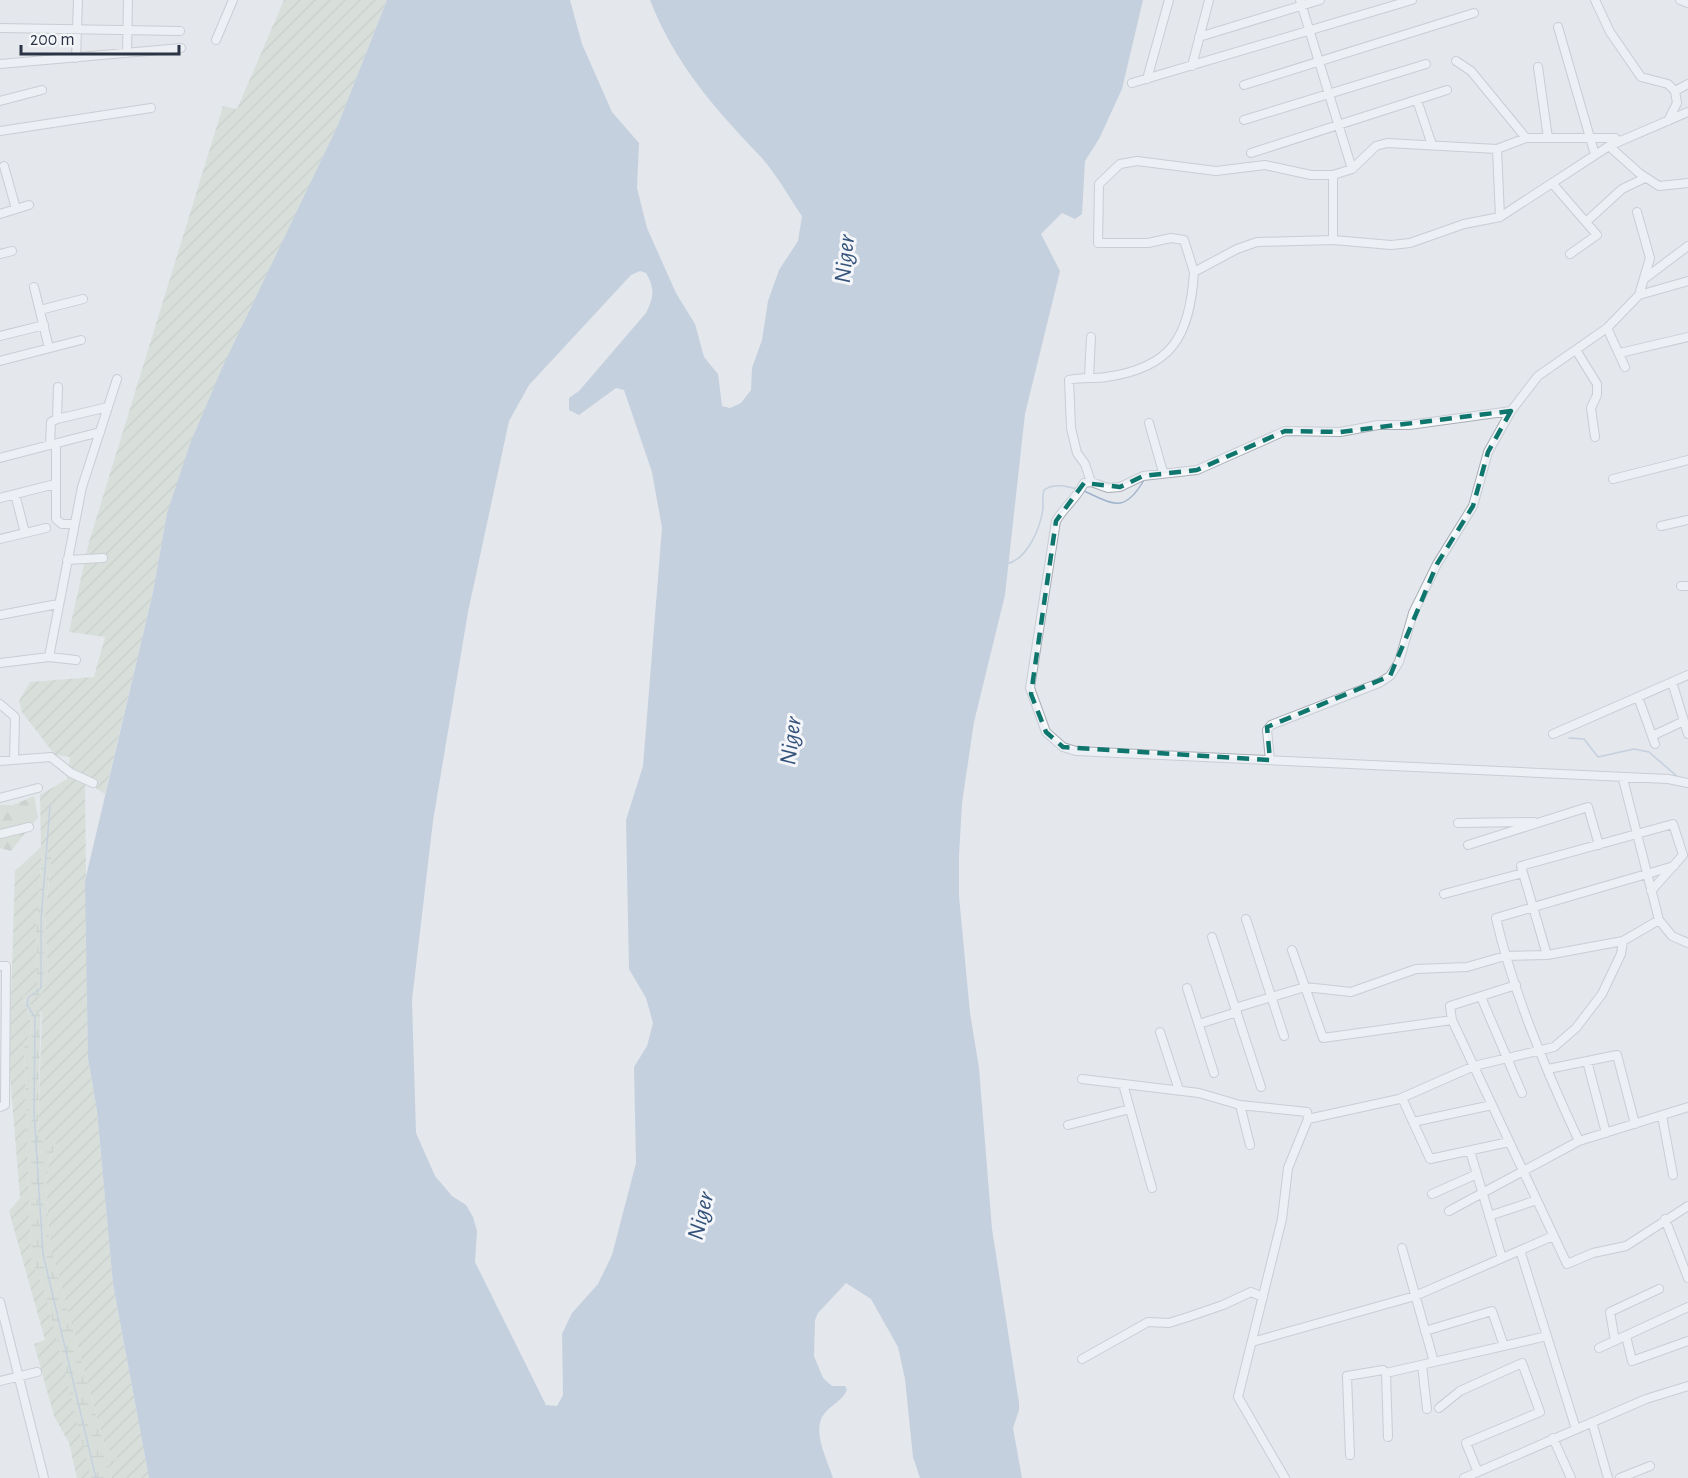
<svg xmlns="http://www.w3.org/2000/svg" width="1688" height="1478" font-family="'Alegreya Sans',sans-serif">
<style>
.forest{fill:url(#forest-firs)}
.wetland{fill:url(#wetland-marsh)}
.garden{fill:url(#garden-furrows)}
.water{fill:#9fb4cc;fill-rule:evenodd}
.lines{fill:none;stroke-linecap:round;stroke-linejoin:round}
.stream{stroke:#9fb4cc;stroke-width:1.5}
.minor-casing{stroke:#a9aeb7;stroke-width:10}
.minor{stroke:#f7f8fa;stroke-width:8}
.marked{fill:none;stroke:#0f766e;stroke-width:4.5;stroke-dasharray:12 8;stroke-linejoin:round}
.labels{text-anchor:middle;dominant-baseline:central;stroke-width:6;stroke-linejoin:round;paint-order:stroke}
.water-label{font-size:24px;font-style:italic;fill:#34527a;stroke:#f4f6f9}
</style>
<defs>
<pattern id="forest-firs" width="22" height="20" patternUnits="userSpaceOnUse" patternTransform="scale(1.5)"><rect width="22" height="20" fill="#c9d6c5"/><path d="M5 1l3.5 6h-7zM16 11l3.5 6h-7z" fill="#adb8ab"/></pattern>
<pattern id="wetland-marsh" width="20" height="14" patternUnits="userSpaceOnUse" patternTransform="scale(1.5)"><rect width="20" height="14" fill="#c9d6c5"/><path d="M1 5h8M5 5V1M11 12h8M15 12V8" fill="none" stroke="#adb8ab"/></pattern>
<pattern id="garden-furrows" width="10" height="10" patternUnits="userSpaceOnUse" patternTransform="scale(1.5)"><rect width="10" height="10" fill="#c9d6c5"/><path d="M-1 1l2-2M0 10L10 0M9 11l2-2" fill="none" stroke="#adb8ab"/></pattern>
</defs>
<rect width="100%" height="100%" fill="#e4e7ec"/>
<path class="forest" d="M34,796L38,817L11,851L0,848V805H13Z"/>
<path class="wetland" d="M42,851L52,852L45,917L48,973L41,996L38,1132L59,1144L50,1157L46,1186L50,1244L105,1447L119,1458L109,1464L112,1478H90L44,1289L31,1259L24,1047L32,1028L23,995L37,987L36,924Z"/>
<path class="garden" d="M284,0H387L337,127L282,244L167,513L153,592L105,794L85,781L88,1058L97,1111L113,1284L149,1478H112L109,1464L118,1458L105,1447L50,1244L46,1186L50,1157L59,1144L47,1142L38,1132L42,1012L32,1009L30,1004L34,997L41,996L48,973L45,917L52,853L42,851L36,924L37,987L23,996L32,1028L24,1047L31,1259L44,1289L89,1470L90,1478H77L69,1443L54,1416L34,1344L45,1340L9,1211L20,1198L9,1063L15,871L41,847L40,795L67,779L70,757L55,755L22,712L19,701L30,682L94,677L105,637L69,632L89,542L223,106L237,109Z"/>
<path class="water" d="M387,0H570L582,44L612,112L639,143L637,188L647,228L676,293L695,324L704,357L718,374L722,406L730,408L741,403L751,390L752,368L762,340L768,301L779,270L798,241L802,216C788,196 776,173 760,156C714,108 674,62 650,0H1143L1122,89L1099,139L1085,161L1082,214L1075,219L1062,213L1041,234L1060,271L1025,414L1005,595L974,722L962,803L959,856V896L970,1013L979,1068L992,1229L1019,1403V1410L1013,1428L1022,1478H920L913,1457L905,1379L898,1347L871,1299L846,1283L818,1313L815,1320L814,1356L823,1378L832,1386H845L847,1390C842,1401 831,1405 824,1414C811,1431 828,1461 833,1478H149L113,1284L97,1111L88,1058L85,881L153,592L167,513L190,444L222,368L337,127ZM640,271L646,273C655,288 654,297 646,313L579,391L569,398V410L579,415L616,388L624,390L652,472L662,528L643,766L626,820L629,969L646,998L653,1023L647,1046L634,1067L636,1163L612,1255L598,1284L572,1313L562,1334L563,1395L557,1406L546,1405L475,1262L477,1231L473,1217L466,1205L452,1196L435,1176L416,1133L412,1000L433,821L468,612L509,421L529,385L631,275Z"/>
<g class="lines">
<path class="stream" d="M1084,491C1114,505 1125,513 1144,480
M1006,564C1027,560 1040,529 1043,509C1043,502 1042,497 1044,490C1054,483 1066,486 1077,489
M1569,738L1584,739L1598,757L1634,749L1649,752L1679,778
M50,806L41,920V988L28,998L27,1005L35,1017L34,1112L43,1254L96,1478"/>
<g class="minor-casing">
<path id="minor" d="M1300,0L1352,169
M1595,0L1610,32L1641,77L1668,84L1675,91L1688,84
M1680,0L1688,3
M1558,27L1595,155
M0,28L180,31
M1199,37L1320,0
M216,40L233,0
M127,53L128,0
M76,58L78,0
M1456,61L1471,71L1526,138
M0,64L181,48
M1192,66L1209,0
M1538,67L1548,138
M1147,79L1169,0
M1132,83L1412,0
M1244,85L1474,13
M1417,100L1432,145
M0,101L42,90
M1244,120L1426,64
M1668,121L1677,103L1675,91
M0,131L151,108
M1609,146L1639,173L1659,186L1688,183
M1497,149L1500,217
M1251,153L1447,90
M4,166L16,209
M1552,183L1597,235L1570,254
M1637,212L1650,258L1639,295
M0,214L29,205
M1586,222L1622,189L1645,178
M1333,240V175
M0,254L12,251
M1194,272L1184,240L1171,238L1148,243H1098L1099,184L1120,164L1137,161L1216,171L1265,165L1311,175H1333L1352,169L1376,146L1387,143L1497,149L1526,138H1615L1619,141
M1644,279L1688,246
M34,287L49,348
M40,310L83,299
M1607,328L1625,367
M0,336L44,325
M1576,350L1597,384V395L1591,408L1595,437
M1620,353L1688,337
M0,361L81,340
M1089,377L1091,337
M1511,411L1409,425H1378L1340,432L1285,431L1197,470L1143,476L1120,487L1108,488L1091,482L1084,483C1077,498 1064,507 1056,521L1030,688L1046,732L1063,747L1076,751L1668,779L1688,783
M57,419L108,407
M1149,423L1163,472
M56,444V519L62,524H74
M50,445L51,422L57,419L58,387
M0,458L100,432
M1613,479L1688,460
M1091,482L1085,464L1077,453L1071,428L1069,380C1082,377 1094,379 1106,377C1172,368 1190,336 1194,272L1237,249L1257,242L1333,240L1391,245L1410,243L1464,224L1500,217L1609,146L1688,112
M15,494L25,533
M0,498L55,484
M1661,526L1688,520
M0,539L46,528
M67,560L103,558
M1681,586H1688
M0,615L58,604
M49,657L82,487L117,379
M0,663L49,657L76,660
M1672,682L1688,734
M1638,697L1655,744
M0,704L15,717L14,760
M1553,734L1688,675
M1652,736L1684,721
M1270,760L1267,730L1271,725L1379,683L1390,676L1399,662L1413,613L1437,564L1473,506L1488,452L1511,411L1538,376L1607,328L1639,295L1688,281
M0,761L51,757L71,773L93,783
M1623,779L1659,920
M0,798L38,788
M1458,823L1534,822
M0,834L29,827
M1468,845L1588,807L1599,845
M1444,894L1523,873
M1246,919L1284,1036
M1212,937L1261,1087
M1292,950L1323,1038L1452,1020
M1547,955L1521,866L1673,824L1683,855L1651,891
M0,966H6L5,1105L0,1107
M1516,985L1450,1006L1452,1020L1567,1264L1593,1253L1626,1246L1688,1206
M1187,988L1214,1073
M1481,997L1522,1093
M1235,1008L1305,987L1351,992L1416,969L1467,967L1505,956L1547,955L1623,941L1659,920L1672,936L1688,943
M1199,1024L1237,1012
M1160,1032L1179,1090
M1587,1061L1606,1133
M1548,1069L1617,1055L1635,1124
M1082,1079L1199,1093L1240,1105L1307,1112L1308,1119L1288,1168L1282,1219L1238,1397L1285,1478
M1123,1084L1152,1188
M1402,1098L1430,1159L1509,1142
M1240,1105L1250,1145
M1662,1116L1673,1175
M1308,1119L1399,1099L1474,1066L1554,1047L1576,1028L1602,994L1621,954L1623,941
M1413,1122L1492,1105
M1068,1125L1130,1109
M1579,1141C1546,1071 1513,993 1496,918L1674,866
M1470,1151L1502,1258
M1432,1194L1477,1174
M1449,1211L1579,1141L1688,1107
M1489,1216L1537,1200
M1665,1219L1688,1278
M1402,1248L1434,1362
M1520,1250L1576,1429
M0,1302L44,1478
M1425,1331L1492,1311L1504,1346
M1626,1336L1632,1361L1688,1341
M1615,1341L1610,1312L1659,1289
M1252,1342L1415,1296L1553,1236
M1599,1348L1688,1307
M1082,1359L1148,1322L1169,1323L1188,1317L1223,1305L1251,1292L1263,1297
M1422,1365L1427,1409
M1386,1373L1388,1437
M0,1381L37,1372
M1439,1408L1460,1391L1522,1363L1540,1412L1466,1443L1477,1470
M1592,1422L1608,1478
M1553,1438L1571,1478
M1350,1455L1347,1376L1383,1370L1386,1373L1547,1336
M1464,1478L1646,1399L1688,1386
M1620,1478L1650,1466"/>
</g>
<use href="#minor" class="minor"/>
</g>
<path d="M0 0H1688V1478H0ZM1511,411L1488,452L1473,506L1437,564L1390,676L1267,727L1270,760L1063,747L1046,732L1031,694L1056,521L1084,483L1120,487L1143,476L1197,470L1285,431L1340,432Z" fill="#e4e7ec" fill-opacity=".55" fill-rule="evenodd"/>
<path class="marked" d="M1511,411L1488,452L1473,506L1437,564L1390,676L1267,727L1270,760L1063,747L1046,732L1031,694L1056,521L1084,483L1120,487L1143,476L1197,470L1285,431L1340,432Z"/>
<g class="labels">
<g class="water-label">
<text transform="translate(845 259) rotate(-85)">Niger</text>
<text transform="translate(791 741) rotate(-83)">Niger</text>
<text transform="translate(701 1216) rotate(-76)">Niger</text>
</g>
</g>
<path d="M21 45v9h158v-9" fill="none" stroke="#2b3445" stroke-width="3"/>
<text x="30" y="45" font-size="18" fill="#2b3445" stroke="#f4f6f9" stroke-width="4.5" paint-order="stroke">200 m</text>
</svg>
